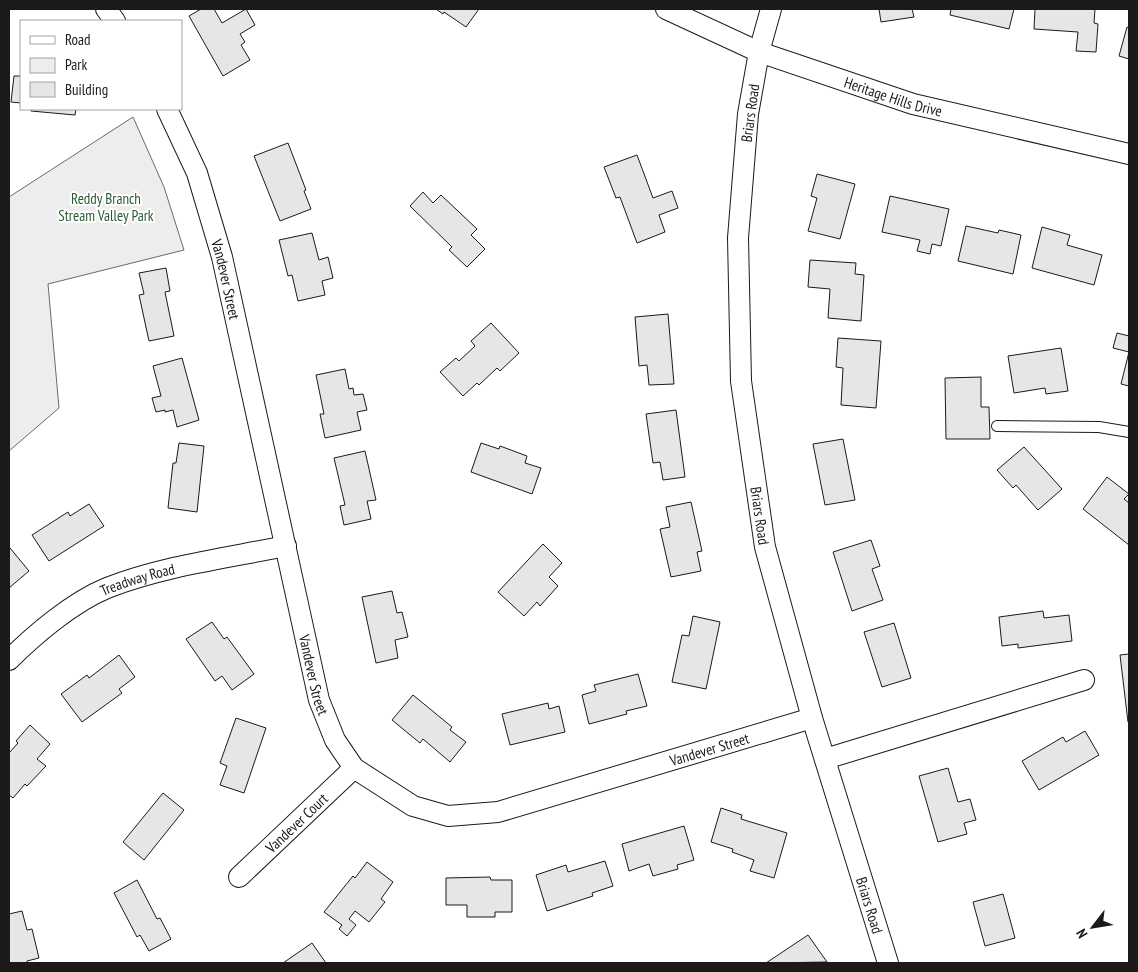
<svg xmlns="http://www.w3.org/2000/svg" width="1138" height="972" font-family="'PT Sans Narrow',sans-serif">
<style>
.green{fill:#ededed;stroke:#6a6a6a}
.building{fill:#e6e6e6;stroke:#1a1a1a}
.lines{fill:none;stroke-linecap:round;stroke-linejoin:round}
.service-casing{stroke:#1a1a1a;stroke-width:12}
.minor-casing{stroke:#1a1a1a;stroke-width:22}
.service{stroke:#fff;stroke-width:10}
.minor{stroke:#fff;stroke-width:20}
.labels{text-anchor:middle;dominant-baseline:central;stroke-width:4;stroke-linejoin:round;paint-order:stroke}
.street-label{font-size:15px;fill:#1a1a1a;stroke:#fff}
.park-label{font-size:15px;fill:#2b5a34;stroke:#fff}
</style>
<rect width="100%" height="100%" fill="#fff"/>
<path class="green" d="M133,117L164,187L184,250L48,284L59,408L9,451V197Z"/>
<path class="building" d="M201,9H214L222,23L246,9L255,25L240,34L245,42L241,45L250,60L223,76L189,16Z
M436,9H479L466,27L444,12L443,14Z
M879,9H912L914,17L881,22Z
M951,9H1014L1009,29L950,15Z
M1035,9H1095L1094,23L1098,24L1096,52L1076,51L1078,32L1034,29Z
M1127,27L1129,28V59L1119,56Z
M14,76H21V103L11,102Z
M31,109H76L75,115L31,111Z
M288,143L306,190L304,191L311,209L280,221L254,156Z
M637,155L653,198L672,191L678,208L659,215L665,232L637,243L620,197L616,198L604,167Z
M817,174L855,184L840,239L808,231L817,198L811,196Z
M423,192L433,203L441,195L477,229L471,235L485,249L467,267L449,250L452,247L410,206Z
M890,196L949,209L941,246L932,244L930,254L917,251L920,240L882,232Z
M966,226L998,233L999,230L1021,235L1013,274L958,261Z
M1042,227L1070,235L1067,245L1102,255L1094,285L1032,268Z
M312,233L319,260L328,257L333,278L322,281L325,295L298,301L292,275L288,276L279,240Z
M810,260L856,263L855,274L864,275L861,321L828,318L830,289L808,287Z
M166,268L170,291L165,292L174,336L149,341L139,295L144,294L139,273Z
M668,314L674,384L649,385L647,365L639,366L635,317Z
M491,323L519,353L500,371L497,368L479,385L477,383L463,396L440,372L456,358L459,361L475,346L471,341Z
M1117,333L1129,336V386L1121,384L1129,352L1113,348Z
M838,338L881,341L876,408L841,405L843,368L836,367Z
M1061,348L1068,391L1046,394L1045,388L1014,393L1008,356Z
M182,358L199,420L177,427L173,410L165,412V410L156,412L152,398L161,396L153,366Z
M345,369L349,389L353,388L354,395L363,394L367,410L357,412L361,430L325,438L320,414H324L316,375Z
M981,377V407H989L990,439H946L945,378Z
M676,410L685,477L663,480L660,462L653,463L646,414Z
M843,439L855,500L825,505L813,444Z
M179,443L204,446L197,512L168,508L173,463H176Z
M481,443L499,449L500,446L527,456L525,463L541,468L532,494L471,472Z
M1024,447L1062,489L1038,510L1016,485L1013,488L997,470Z
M365,451L376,500L367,501L371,519L344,525L340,506L345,505L334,458Z
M1107,477L1129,494L1124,499L1129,503V545L1083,509Z
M691,502L702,551L697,552L701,571L671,577L660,529L670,527L666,507Z
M89,504L104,526L49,561L32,535L68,512L70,516Z
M871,540L880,566L872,569L883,600L852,611L833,552Z
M543,544L562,563L549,577L558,586L540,606L537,602L524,616L498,592Z
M10,548L29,571L9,588V549Z
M392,591L397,613L402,612L408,637L395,640L398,658L376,663L362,597Z
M1043,611L1044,618L1069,615L1072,641L1018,648V644L1002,646L999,617Z
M693,616L720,622L706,689L672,682L682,635L689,636Z
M212,622L224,639L227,637L254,674L232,690L222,676L215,681L186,639Z
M894,623L911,678L882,687L864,632Z
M1129,654V722H1128L1120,655Z
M119,655L135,677L119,689L122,693L82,722L61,694L87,675L89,678Z
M638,674L647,706L626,711L627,714L589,724L582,695L596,691L594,685Z
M413,695L452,727L450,730L466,742L450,762L423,739L420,743L392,720Z
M548,703L549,709L559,706L565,732L510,745L502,714Z
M236,718L266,728L244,793L220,785L227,766L220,763Z
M30,725L50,744L37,759L46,766L27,786L25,784L13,798L9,795V753L18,743L16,741Z
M1085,731L1099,755L1039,790L1022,761L1063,737L1066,742Z
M948,768L958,802L970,799L976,820L964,823L967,834L938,842L919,776Z
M163,793L184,810L144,860L123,842Z
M721,808L742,815L741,819L787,833L774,878L750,871L754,860L732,852L733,849L711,842Z
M684,826L694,860L677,865L678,869L653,876L649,864L629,871L622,844Z
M605,861L613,886L592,893L593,896L547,911L536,875L566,865L568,872Z
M367,862L393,882L381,899L385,902L369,922L355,911L349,919L356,925L347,936L339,929L342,925L324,912L353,876L355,878Z
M490,877L491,880H512V912H495V917H467V905H446V878Z
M137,880L157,919L160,918L171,939L149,951L140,935L137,937L114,893Z
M1003,894L1015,938L985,946L973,902Z
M22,911L27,930L32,929L39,958L27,961V963H9V914Z
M808,935L827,962L766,963Z
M312,943L326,963H283Z"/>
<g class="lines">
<g class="service-casing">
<path id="service" d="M997,426L1099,427L1129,432"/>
</g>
<g class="minor-casing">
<g id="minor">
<path d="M106,9L115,21"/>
<path id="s1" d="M666,9L759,52L913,104L1129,154"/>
<path id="s2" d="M771,9L759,52L748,114L738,238L741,381L765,547L812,718L888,963"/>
<path id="s3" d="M167,109L197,173L222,257L319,700L335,740L354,768L413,806L448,816L498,812L812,718"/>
<path id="s4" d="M9,660C35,634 73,602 107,588C163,566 227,558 286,546"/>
<path d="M825,759L1084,680"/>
<path id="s5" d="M239,877L354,768"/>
</g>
</g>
<use href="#service" class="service"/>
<use href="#minor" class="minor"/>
</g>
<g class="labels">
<g class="street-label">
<text stroke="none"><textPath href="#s1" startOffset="244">Heritage Hills Drive</textPath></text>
<text transform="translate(750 113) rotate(-82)">Briars Road</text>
<text stroke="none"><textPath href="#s3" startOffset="181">Vandever Street</textPath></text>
<text stroke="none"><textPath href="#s2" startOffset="511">Briars Road</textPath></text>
<text stroke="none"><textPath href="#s4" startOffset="154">Treadway Road</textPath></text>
<text stroke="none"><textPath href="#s3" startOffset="586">Vandever Street</textPath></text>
<text stroke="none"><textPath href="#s3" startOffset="1066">Vandever Street</textPath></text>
<text stroke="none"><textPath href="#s5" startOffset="79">Vandever Court</textPath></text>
<text stroke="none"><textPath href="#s2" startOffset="916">Briars Road</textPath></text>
</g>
<g class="park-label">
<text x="106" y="198">Reddy Branch<tspan x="106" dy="17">Stream Valley Park</tspan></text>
</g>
</g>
<rect width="1138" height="972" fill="none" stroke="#1a1a1a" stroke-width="20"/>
<rect x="20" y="20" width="162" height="90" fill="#ffffff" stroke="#a3a3a3"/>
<rect x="30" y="36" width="25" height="8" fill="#ffffff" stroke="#a3a3a3"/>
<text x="65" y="45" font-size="15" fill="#1a1a1a">Road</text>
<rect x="30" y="58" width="25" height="15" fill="#ededed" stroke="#a3a3a3"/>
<text x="65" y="70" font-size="15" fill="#1a1a1a">Park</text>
<rect x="30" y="82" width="25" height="15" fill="#e6e6e6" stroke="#a3a3a3"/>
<text x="65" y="95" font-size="15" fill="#1a1a1a">Building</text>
<g transform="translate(1093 927) rotate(239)" stroke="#ffffff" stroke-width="4" paint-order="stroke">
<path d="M0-4L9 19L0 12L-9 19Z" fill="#1a1a1a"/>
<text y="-8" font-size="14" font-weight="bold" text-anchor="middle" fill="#1a1a1a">N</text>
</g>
</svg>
